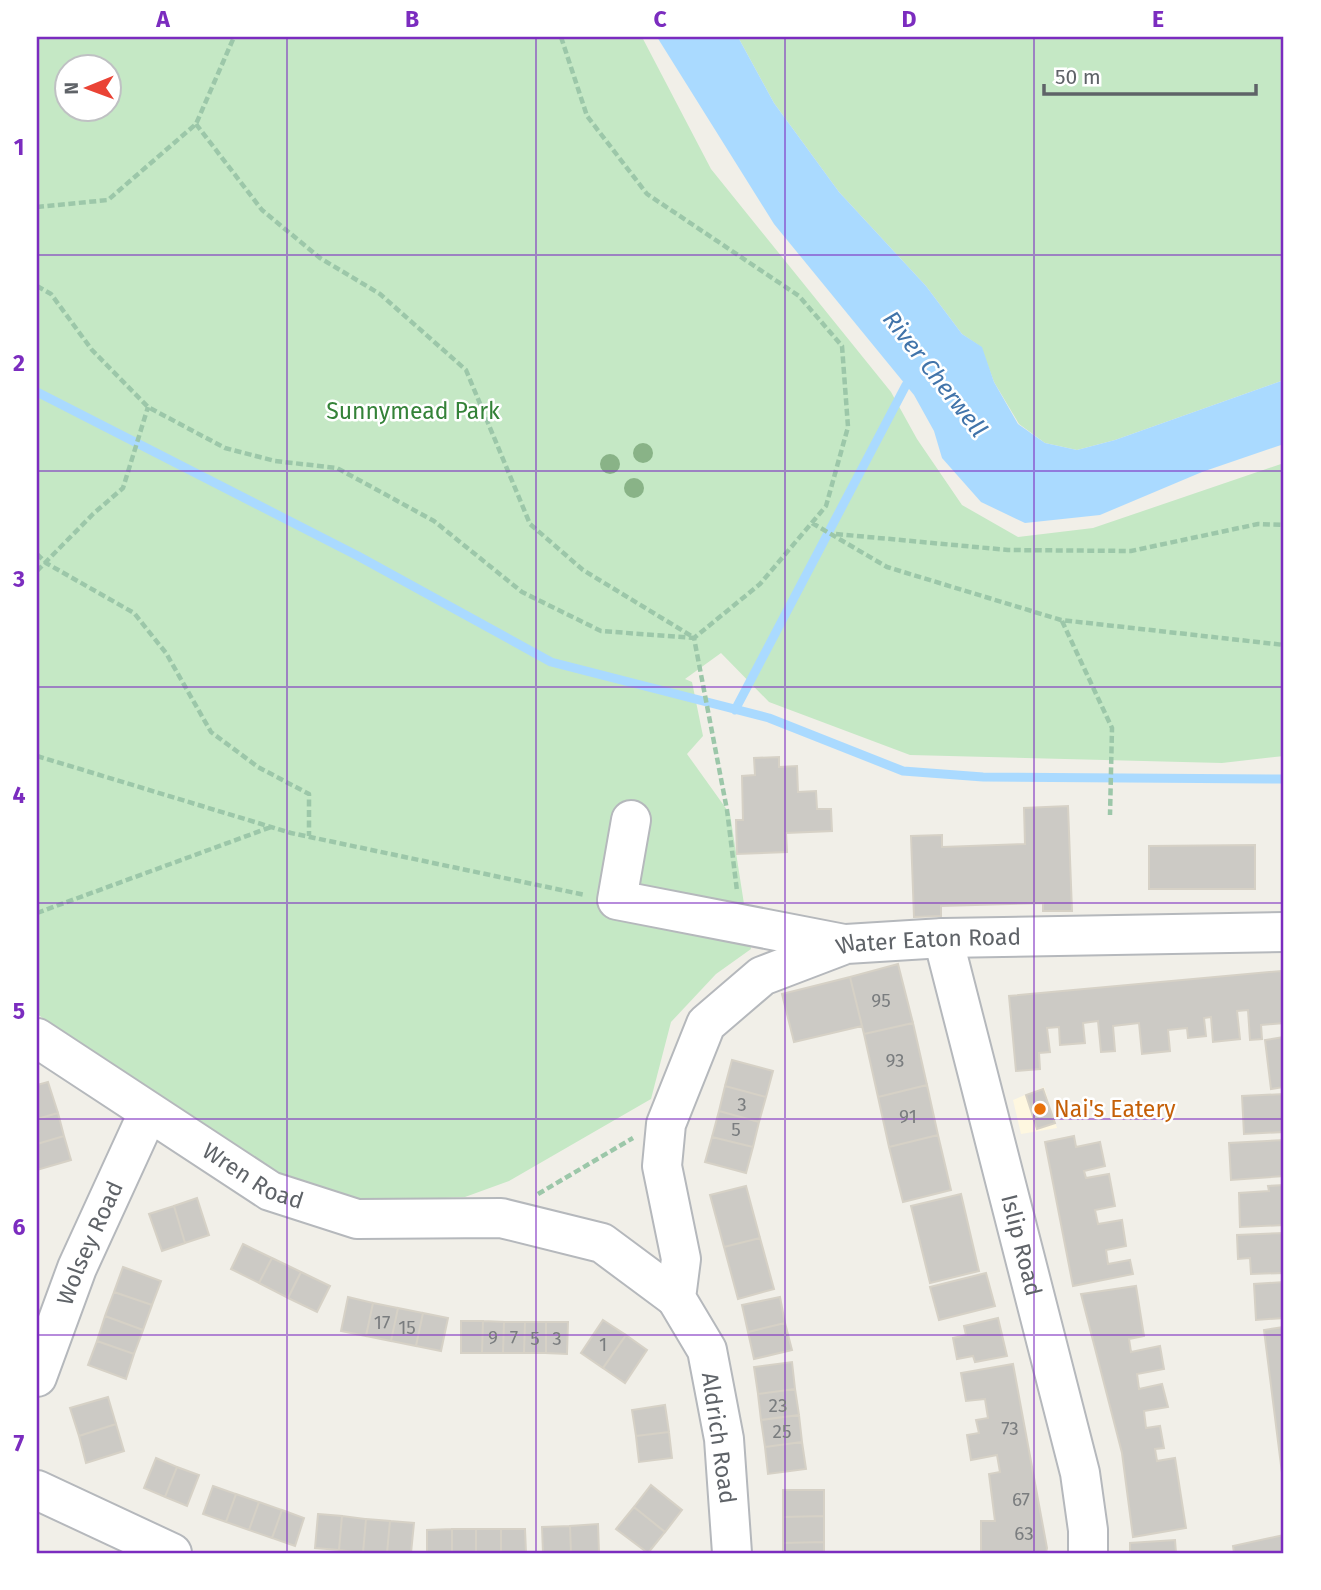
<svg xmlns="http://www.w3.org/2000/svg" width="1321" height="1590" font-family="'Fira Sans',sans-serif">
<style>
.commercial{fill:#fef7e0}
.green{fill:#c5e8c5;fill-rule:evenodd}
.water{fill:#aadaff}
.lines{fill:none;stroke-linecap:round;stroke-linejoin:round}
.stream{stroke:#aadaff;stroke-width:9}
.building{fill:#cccac5;stroke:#d6d1c6;stroke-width:2}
.minor-casing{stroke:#b5b8bc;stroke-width:42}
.path{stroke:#9cc7a9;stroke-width:4.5;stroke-dasharray:7 3.5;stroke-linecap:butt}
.minor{stroke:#fff;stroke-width:38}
.tree{fill:#89b387}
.grid{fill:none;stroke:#7b2cbf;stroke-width:2;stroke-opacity:0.55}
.food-dot{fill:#e8710a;stroke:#fff;stroke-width:2.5}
.labels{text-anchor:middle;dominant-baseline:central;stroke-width:5;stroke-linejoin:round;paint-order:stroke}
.number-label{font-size:19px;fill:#7a7d7f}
.park-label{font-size:23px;fill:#348238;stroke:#fff}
.street-label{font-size:23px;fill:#5f6368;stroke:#fff}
.food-label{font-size:23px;fill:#c56008;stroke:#fff;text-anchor:start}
.water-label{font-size:24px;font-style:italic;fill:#4174aa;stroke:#fff}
.neatline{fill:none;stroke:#7b2cbf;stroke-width:2.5}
.grid-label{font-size:23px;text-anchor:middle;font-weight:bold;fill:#7b2cbf}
</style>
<rect width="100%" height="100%" fill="#f1efe8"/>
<path class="commercial" d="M1044,1087L1057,1128L1021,1134L1013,1100Z"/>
<path class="green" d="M37,37H642L711,169L891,392L917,439L962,505L1018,537L1093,528L1284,463V756L1222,763L910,755L769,702L721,653L685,679L692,682L703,736L687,754L730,814L751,949L716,974L671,1022L651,1099L509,1181L465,1197L354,1202L253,1165L37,1014ZM66,66H108V108H66Z
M738,37H1284V380L1115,440L1077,450L1045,443L1019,424L994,382L981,347L962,334L926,286L839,192L774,103Z"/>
<path class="water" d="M657,37H738L774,103L839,192L926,286L962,334L982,347L994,382L1018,424L1045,443L1077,450L1115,440L1284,380V444L1202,472L1100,515L1025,523L981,502L942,458L934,431L914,395L774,224Z"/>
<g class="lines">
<path class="stream" d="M37,392L358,556L551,662L769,718L903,771L983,777L1284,779
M735,710L906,385"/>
</g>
<path class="building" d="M779,757V767L797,766L798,792L816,791L817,809H831L832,831L786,833L787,852L737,854L736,820H743L742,776L755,775L754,758Z
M1068,806L1072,911H1043V903L941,906V916L914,917L911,836L942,835V847L1025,844L1024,808Z
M1255,845V889H1149V846Z
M898,964L913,1023L864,1034L850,977Z
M1281,971L1284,1023L1261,1025L1262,1039L1250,1040L1248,1010L1237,1011L1240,1039L1213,1042L1211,1017L1204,1018L1206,1036L1188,1038L1187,1028L1168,1030L1170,1051L1142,1054L1139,1023L1113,1026L1115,1051L1101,1052L1098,1021L1083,1023L1085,1043L1060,1045L1059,1027L1047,1028L1050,1052L1039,1053L1040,1069L1016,1071L1009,996Z
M850,977L862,1026L794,1042L782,994Z
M913,1023L927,1085L878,1097L864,1034Z
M1284,1037V1087L1271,1089L1265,1040Z
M732,1060L773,1071L766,1097L725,1086Z
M48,1082L58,1113L37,1119V1085Z
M927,1085L938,1135L889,1147L878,1097Z
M725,1086L766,1097L759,1122L719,1111Z
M1043,1089L1055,1123L1037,1129L1026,1095Z
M1284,1094V1132L1244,1134L1242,1096Z
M719,1111L759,1122L753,1147L712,1137Z
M58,1113L64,1136L37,1144V1119Z
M938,1135L951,1190L903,1202L889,1147Z
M64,1136L71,1160L37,1170V1144Z
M1074,1136L1076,1147L1100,1142L1105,1166L1084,1171L1086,1178L1109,1174L1115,1206L1095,1210L1098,1224L1122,1220L1126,1246L1106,1250L1108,1264L1130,1260L1133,1274L1073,1286L1045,1142Z
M712,1137L753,1147L746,1173L705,1162Z
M1284,1140V1176L1231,1180L1229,1143Z
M1284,1185V1225L1240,1227L1239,1193L1269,1191L1268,1186Z
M746,1186L760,1238L724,1247L710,1195Z
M961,1194L979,1271L930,1283L911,1206Z
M197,1198L209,1235L185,1243L174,1206Z
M174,1206L185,1243L162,1251L149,1214Z
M1284,1233V1273L1251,1274L1250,1258L1238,1259L1237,1235Z
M760,1238L774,1289L738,1299L724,1247Z
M243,1244L272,1258L259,1283L231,1269Z
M272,1258L301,1272L288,1298L259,1283Z
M123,1267L161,1281L152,1305L114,1292Z
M301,1272L330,1286L317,1312L288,1298Z
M986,1273L995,1306L939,1320L930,1287Z
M1284,1282V1318L1256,1320L1254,1284Z
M1136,1286L1144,1336L1129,1339L1131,1352L1160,1346L1164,1369L1137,1374L1139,1389L1162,1384L1168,1407L1144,1411L1146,1428L1160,1426L1164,1448L1155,1449L1157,1461L1175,1458L1186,1528L1133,1537L1122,1453L1081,1294Z
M114,1292L152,1305L143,1330L105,1316Z
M348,1297L373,1303L366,1336L341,1331Z
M780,1297L785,1323L748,1332L742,1305Z
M373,1303L398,1308L391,1341L366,1336Z
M398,1308L423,1313L416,1346L391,1341Z
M423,1313L448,1318L441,1351L416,1346Z
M105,1316L143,1330L134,1354L97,1341Z
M998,1318L1007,1356L975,1362L973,1356L957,1359L953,1338L966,1335L964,1326Z
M603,1320L626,1335L603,1368L581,1353Z
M461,1321H483L482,1353H461Z
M483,1321L504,1322L503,1353H482Z
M504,1322H525L524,1353H503Z
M525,1322H546V1353H524Z
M546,1322H568L567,1354L546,1353Z
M785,1323L792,1350L754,1359L748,1332Z
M1284,1327V1489L1264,1330Z
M626,1335L647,1350L625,1383L603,1368Z
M97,1341L134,1354L126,1379L88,1365Z
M792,1362L795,1389L758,1394L754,1367Z
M1013,1364L1047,1548L1046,1553H981V1521H995L989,1474L1000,1472L997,1455L971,1460L967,1435L979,1433L976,1420L988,1418L985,1399L966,1401L961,1373Z
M795,1389L799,1415L761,1420L758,1394Z
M108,1397L116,1424L79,1436L70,1408Z
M665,1405L669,1432L636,1436L632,1410Z
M799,1415L802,1442L765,1447L761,1420Z
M116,1424L124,1451L86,1463L79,1436Z
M669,1432L672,1458L639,1462L636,1436Z
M802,1442L806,1469L768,1474L765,1447Z
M156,1458L177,1467L165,1497L144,1488Z
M177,1467L199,1475L187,1506L165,1497Z
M651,1485L682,1510L665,1532L634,1507Z
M213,1486L236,1494L226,1522L203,1514Z
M783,1490H824V1516L783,1517Z
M236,1494L259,1502L249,1530L226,1522Z
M259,1502L282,1510L272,1538L249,1530Z
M634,1507L665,1532L648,1553L616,1529Z
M282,1510L304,1518L295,1546L272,1538Z
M318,1514L342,1516L339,1550L315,1548Z
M342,1516L366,1519L363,1553L339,1550Z
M824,1516V1542L783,1543V1517Z
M366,1519L390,1521L387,1553H363Z
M390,1521L414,1523L411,1553H387Z
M598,1524L599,1553H571L570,1526Z
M570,1526L571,1553H543L542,1527Z
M452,1529V1553H427V1530Z
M452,1529H476V1553H452Z
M476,1529H501V1553H476Z
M501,1529H525L526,1553H501Z
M1284,1535V1553H1234L1233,1546Z
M1175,1540L1176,1553H1130V1543Z
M824,1542V1553H783V1543Z"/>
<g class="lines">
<g class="minor-casing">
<g id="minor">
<path d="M631,820L617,900L844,944"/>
<path id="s1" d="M943,938L1080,1473L1088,1530V1553"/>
<path id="s2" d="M37,1038L270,1191L357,1219L501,1218L602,1243L676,1298"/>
<path id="s3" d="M37,1377L77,1268L148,1113"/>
<path d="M37,1490L172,1553"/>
<path id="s4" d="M732,1553L724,1439L707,1350L676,1298L681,1259L662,1166L666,1124L706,1024L762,976L846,944L943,938L1284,932"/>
</g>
</g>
<path class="path" d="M561,37L587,116L647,194L799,296L842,346L848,427L826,506L760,584L694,638L727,810L737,891
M196,124L262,210L320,258L380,294L466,370L530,524L583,570L693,637
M37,207L108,200L196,124L234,37
M37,286L51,294L92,350L148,407L225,448L275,461L337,468L434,521L522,592L601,631L694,638
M812,523L887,567L1061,620L1284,645
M836,534L1008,550L1131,551L1258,524L1284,525
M37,554L46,563L134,613L166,653L211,732L258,767L309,794V836
M37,571L93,514L123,488L148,407
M1062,621L1112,728L1110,815
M37,756L291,833L585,895
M37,913L271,827
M538,1194L633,1138"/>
<use href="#minor" class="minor"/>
</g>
<g class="tree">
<circle cx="643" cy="453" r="10"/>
<circle cx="610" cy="464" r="10"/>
<circle cx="634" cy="488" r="10"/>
</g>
<path class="grid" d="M287,37V1553M536,37V1553M785,37V1553M1034,37V1553M37,255H1284M37,471H1284M37,687H1284M37,903H1284M37,1119H1284M37,1335H1284"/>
<circle class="food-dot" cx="1040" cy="1109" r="7"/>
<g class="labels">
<g class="number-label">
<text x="881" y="1000">95</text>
<text x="895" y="1060">93</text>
<text x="742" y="1104">3</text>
<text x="908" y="1116">91</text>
<text x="736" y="1129">5</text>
<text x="382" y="1322">17</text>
<text x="407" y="1327">15</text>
<text x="493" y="1337">9</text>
<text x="514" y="1337">7</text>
<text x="535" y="1338">5</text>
<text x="557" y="1338">3</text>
<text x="603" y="1344">1</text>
<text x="778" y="1405">23</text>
<text x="1010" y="1428">73</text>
<text x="782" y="1431">25</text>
<text x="1021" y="1499">67</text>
<text x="1024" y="1533">63</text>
</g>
<g class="park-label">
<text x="413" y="411">Sunnymead Park</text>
</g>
<g class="street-label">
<text stroke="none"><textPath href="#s4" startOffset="796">Water Eaton Road</textPath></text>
<text stroke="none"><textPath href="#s2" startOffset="257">Wren Road</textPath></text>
<text stroke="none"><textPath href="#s3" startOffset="144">Wolsey Road</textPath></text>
<text stroke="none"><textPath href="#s1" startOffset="317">Islip Road</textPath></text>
<text transform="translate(719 1438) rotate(82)">Aldrich Road</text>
</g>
<g class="food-label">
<text x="1054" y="1109">Nai's Eatery</text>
</g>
<g class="water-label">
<text transform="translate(935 374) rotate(52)">River Cherwell</text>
</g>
</g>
<rect width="1321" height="1590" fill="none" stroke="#ffffff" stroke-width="77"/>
<g transform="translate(88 88) rotate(269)"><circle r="33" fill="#ffffff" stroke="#bfc1c3" stroke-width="2"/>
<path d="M0-5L12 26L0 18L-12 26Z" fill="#ea4335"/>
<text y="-10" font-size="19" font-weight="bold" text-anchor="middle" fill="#5f6368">N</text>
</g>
<path d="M1044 84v10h212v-10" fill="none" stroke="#5f6368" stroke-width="3.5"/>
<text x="1055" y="84" font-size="21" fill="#5f6368" stroke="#ffffff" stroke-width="5" paint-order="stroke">50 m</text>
<rect x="38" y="38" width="1244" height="1514" class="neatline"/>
<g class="grid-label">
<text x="163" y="27">A</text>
<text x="412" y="27">B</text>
<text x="660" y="27">C</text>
<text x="909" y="27">D</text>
<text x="1158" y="27">E</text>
<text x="19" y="155">1</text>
<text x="19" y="371">2</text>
<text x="19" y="587">3</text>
<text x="19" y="803">4</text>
<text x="19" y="1019">5</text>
<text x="19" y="1235">6</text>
<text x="19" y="1451">7</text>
</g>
</svg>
